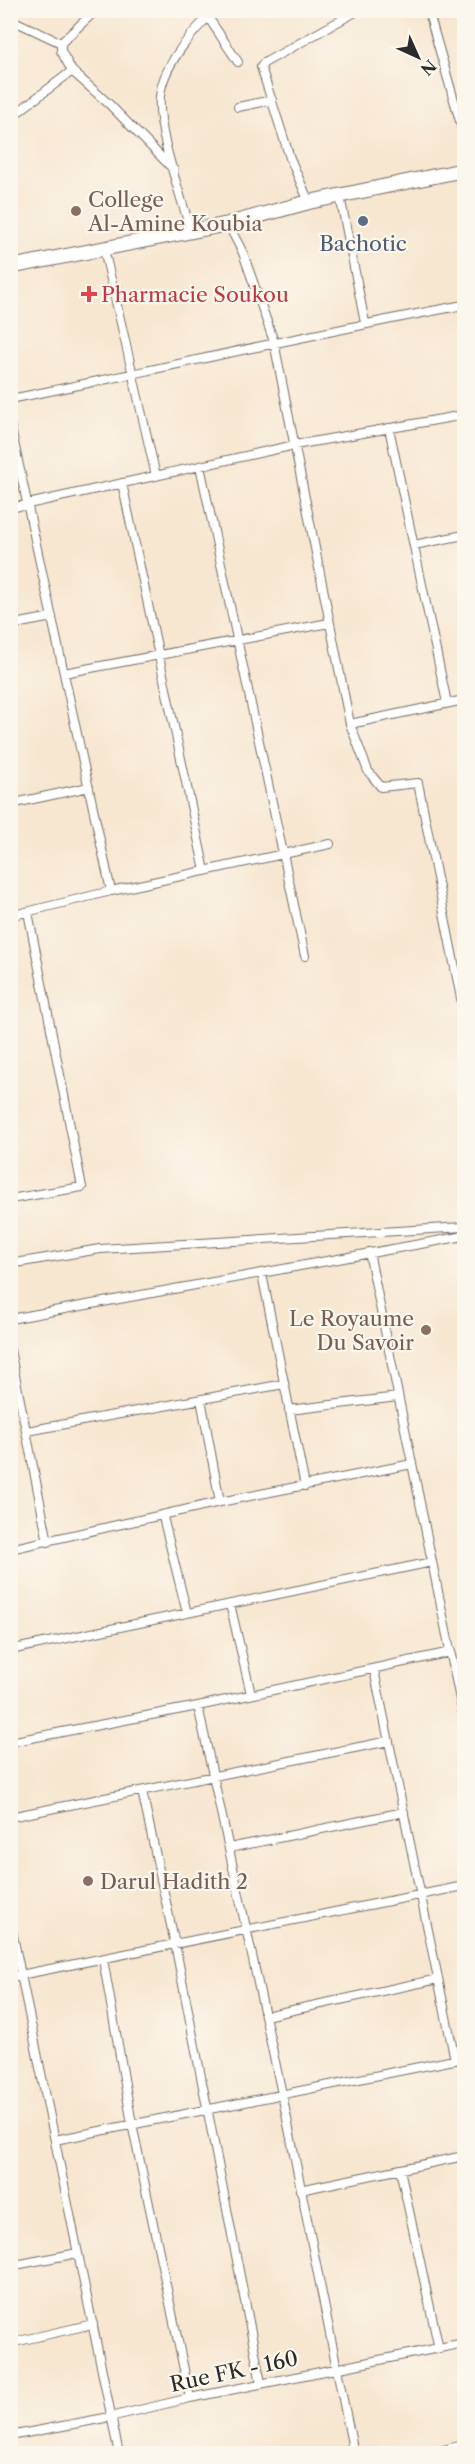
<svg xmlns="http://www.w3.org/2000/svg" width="475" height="2464" font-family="'Libre Caslon Text',serif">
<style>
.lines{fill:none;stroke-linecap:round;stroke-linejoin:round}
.minor-casing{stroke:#726c65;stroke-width:10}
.primary-casing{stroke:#726c65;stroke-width:16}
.minor{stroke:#fff;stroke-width:8}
.primary{stroke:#fff;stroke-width:14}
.education-dot{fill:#8d6e63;stroke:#fbf7ec;stroke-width:2}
.service-dot{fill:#5c6f8a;stroke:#fbf7ec;stroke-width:2}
.health-dot{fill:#e0444e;stroke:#fbf7ec;stroke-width:2}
.labels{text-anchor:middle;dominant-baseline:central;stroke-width:4.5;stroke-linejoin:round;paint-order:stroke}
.education-label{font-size:21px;fill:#785e54;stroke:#fbf7ec;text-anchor:start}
.service-label{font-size:21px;fill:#4e5e75;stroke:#fbf7ec}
.health-label{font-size:21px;fill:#be3a42;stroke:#fbf7ec;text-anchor:start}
.street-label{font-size:21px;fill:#2b2b2b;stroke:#fbf7ec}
</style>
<rect width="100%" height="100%" fill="#fbf7ec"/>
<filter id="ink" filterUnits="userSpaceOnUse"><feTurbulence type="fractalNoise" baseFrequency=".0167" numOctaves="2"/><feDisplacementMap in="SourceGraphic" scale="12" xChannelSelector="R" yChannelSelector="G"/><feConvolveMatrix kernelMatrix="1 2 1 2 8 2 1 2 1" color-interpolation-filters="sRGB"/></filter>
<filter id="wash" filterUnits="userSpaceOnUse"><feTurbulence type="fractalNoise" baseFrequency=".008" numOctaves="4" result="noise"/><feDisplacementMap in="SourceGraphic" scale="24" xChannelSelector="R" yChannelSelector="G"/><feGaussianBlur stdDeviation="1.35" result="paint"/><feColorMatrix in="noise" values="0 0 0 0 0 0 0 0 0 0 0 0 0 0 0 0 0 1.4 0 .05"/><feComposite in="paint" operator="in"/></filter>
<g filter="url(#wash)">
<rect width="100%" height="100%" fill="#f7e6d0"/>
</g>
<g filter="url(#ink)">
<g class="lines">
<g class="minor-casing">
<path id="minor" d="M428,10L464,135
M208,17L238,62
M10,19L61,43V51L72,71L109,104L174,170
M61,43L96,10
M238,107L272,100
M10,118L72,71
M340,196L365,323
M309,202L290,158L261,67L264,63L359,10
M228,224L243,253L274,342L350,724L368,771L381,787L418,783L464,1013
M191,232C181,195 157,133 160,96C163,65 193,31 215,10
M104,249L156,476
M10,399C162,369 312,333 464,305
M10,424L111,891
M389,428L447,703
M200,466L305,956
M122,483L205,871
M10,508L295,445L464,415
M414,545L464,535
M10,625L52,617
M64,673L329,623
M350,724L464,700
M10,804L89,787
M10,916L111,891L330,844
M10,1199L82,1187L28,912
M369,1252L464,1719
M10,1264L100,1249L464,1227
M262,1274L305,1486
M10,1319L464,1236
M10,1350L48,1542
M201,1399L220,1502
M289,1410L398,1397
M27,1431L284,1384
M163,1517L187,1613
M10,1549L220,1502L412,1464
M230,1604L251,1694
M10,1650L432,1562
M374,1670L455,2060
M198,1706L282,2094L354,2454
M10,1742L198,1706L451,1652
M142,1791L175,1944L261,2383
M10,1817L389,1741
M229,1848L404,1812
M10,1921L119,2454
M103,1959L132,2124L190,2398
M10,1977L464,1886
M265,2016L438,1979
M55,2140L464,2058
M400,2169L439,2349
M300,2190L464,2156
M10,2266L78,2253
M10,2343L93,2324
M10,2436L110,2417L190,2398L464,2343
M426,2454L464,2445"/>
</g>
<g class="primary-casing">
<path id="primary" d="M10,267L228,224L309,202L464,170"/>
</g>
<use href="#minor" class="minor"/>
<use href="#primary" class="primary"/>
</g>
</g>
<g class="education-dot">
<circle cx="76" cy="211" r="6"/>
<circle cx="426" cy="1330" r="6"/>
<circle cx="88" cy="1881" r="6"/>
</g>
<circle class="service-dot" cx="363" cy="221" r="6"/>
<path class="health-dot" d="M86 285h6v6h6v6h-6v6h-6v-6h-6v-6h6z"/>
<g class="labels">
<g class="education-label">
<text x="88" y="199">College<tspan x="88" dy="24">Al-Amine Koubia</tspan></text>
<text x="414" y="1318" text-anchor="end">Le Royaume<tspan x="414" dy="24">Du Savoir</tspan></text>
<text x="100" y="1881">Darul Hadith 2</text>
</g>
<g class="service-label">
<text x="363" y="243">Bachotic</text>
</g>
<g class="health-label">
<text x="101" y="294">Pharmacie Soukou</text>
</g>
<g class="street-label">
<text transform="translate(234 2371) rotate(-12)">Rue FK - 160</text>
</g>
</g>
<rect width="475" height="2464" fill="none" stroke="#fbf7ec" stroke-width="36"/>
<g transform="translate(418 57) rotate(135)" stroke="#fbf7ec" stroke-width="4.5" paint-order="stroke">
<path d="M0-4.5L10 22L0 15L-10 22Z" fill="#2b2b2b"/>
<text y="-9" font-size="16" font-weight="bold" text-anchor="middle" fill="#2b2b2b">N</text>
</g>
</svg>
